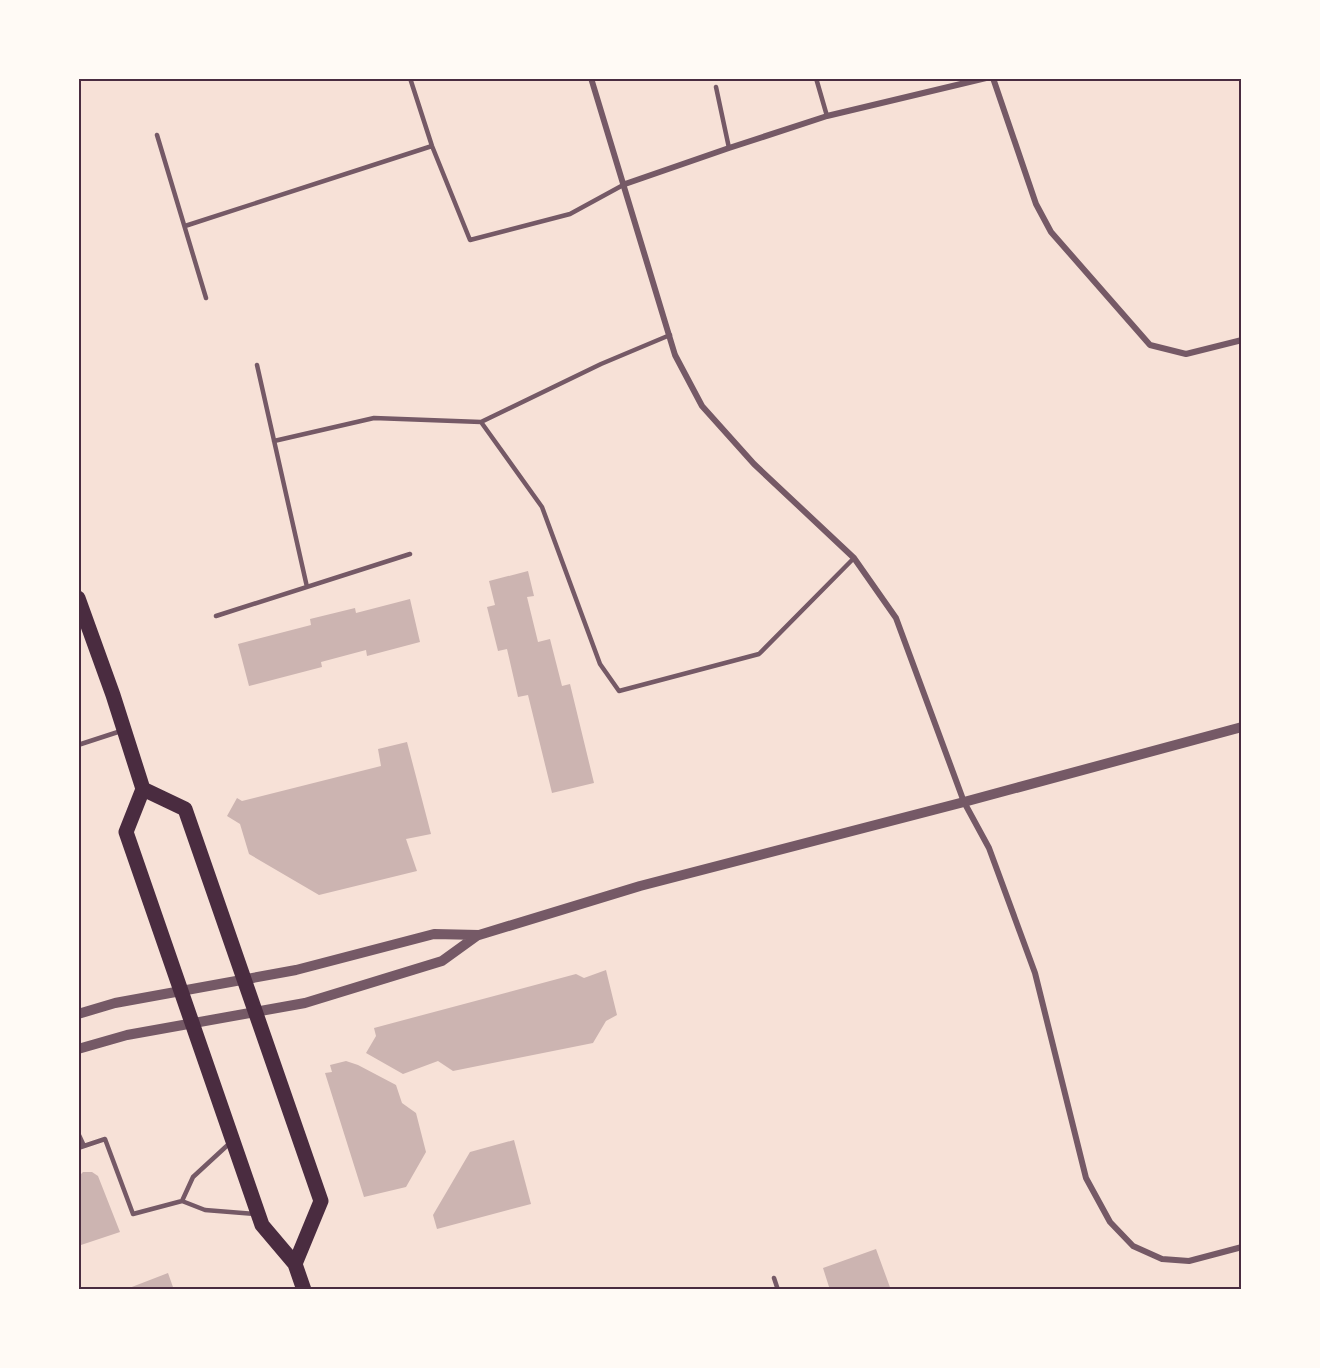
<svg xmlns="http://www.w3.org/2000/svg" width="1320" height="1368" font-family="Karla,sans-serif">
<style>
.building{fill:#ccb4b1}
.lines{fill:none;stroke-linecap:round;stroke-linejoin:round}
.service{stroke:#755966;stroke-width:4.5}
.minor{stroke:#755966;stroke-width:6}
.tertiary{stroke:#755966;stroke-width:10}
.primary{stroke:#4a2c40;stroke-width:15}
.neatline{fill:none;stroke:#4a2c40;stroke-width:2}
</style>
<rect width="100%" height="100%" fill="#f7e1d7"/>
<path class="building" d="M528,571L534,596L527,597L538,642L550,639L562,686L570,684L594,783L552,793L528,695L518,697L507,649L498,651L487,607L495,605L489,581Z
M410,599L420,642L367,656L366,650L321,662L322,667L249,686L238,644L311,625L310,619L355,608L356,613Z
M407,742L431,834L406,839L417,871L319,895L249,854L240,824L227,816L237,798L242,801L381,766L378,749Z
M606,970L617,1015L606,1021L593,1043L453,1071L438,1061L403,1074L366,1053L376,1036L374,1028L576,974L584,978Z
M346,1061L358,1065L396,1085L402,1103L416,1113L426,1152L406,1187L364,1197L325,1073L332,1072L330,1065Z
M514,1140L531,1204L437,1229L433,1215L470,1152Z
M83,1172H92L98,1176L120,1232L78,1246V1177Z
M876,1249L891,1290H830L823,1268Z
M168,1273L174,1290H124Z"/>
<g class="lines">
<path class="service" d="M410,78L432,146L470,240L570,214L625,184
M816,78L827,116
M716,87L729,148
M157,135L206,298
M185,226L432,146
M257,365L307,587
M481,422L542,507L600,664L619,691L759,654L854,558
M274,441L374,418L481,422L601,364L670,335
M216,616L410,554
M78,745L121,731
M78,1133L84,1146L78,1148
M84,1146L105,1139L133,1214L182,1201L205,1210L255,1214
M182,1201L193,1177L231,1142
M774,1278L778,1290"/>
<path class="minor" d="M591,78L675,355L702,406L754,464L854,558L896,618L964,802L989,848L1035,973L1086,1178L1110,1222L1133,1246L1162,1259L1189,1261L1242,1247
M993,78L1036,204L1051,232L1150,345L1186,354L1242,340
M625,184L729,148L827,116L986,78"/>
<path class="tertiary" d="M78,1014L115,1003L296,970L434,934L479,935L640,886L964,802L1242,727
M78,1049L127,1035L305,1003L442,961L478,935"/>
<path class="primary" d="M78,598L113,695L143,789L126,832L262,1225L295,1264L304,1290
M143,789L185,809L321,1201L295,1264"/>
</g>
<rect width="1320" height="1368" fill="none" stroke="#fffaf5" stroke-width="159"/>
<rect x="80" y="80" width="1160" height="1208" class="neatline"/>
</svg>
